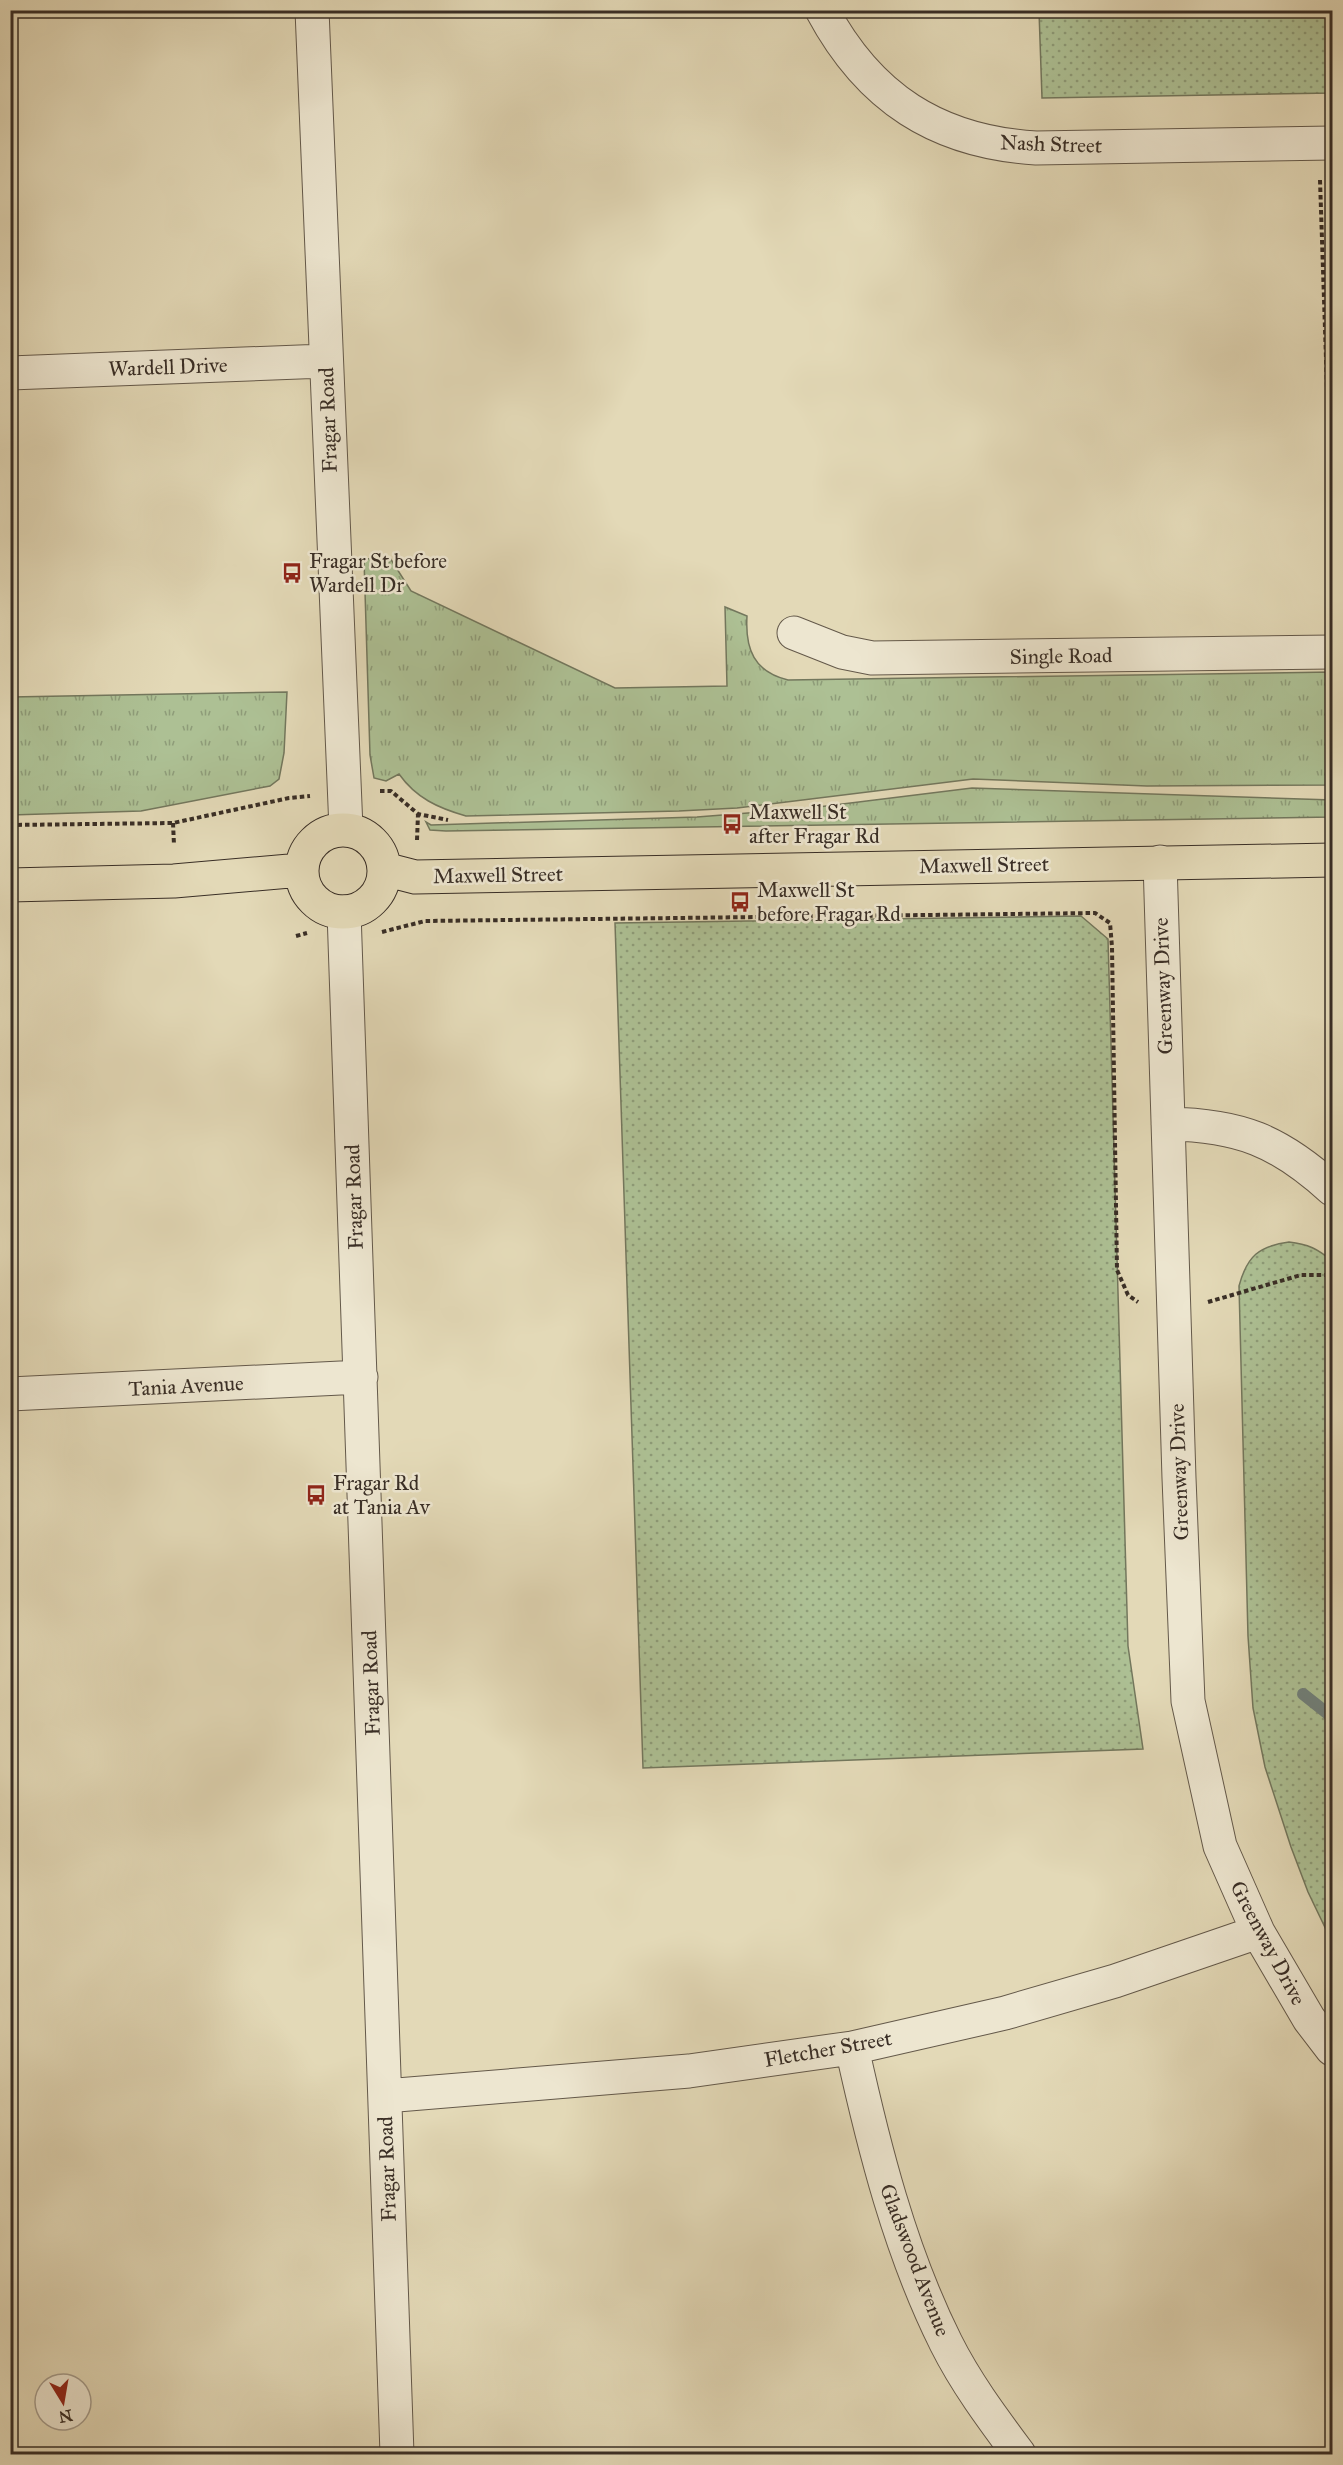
<svg xmlns="http://www.w3.org/2000/svg" width="1343" height="2465" font-family="'IM FELL Great Primer',serif">
<style>
.grass{fill:url(#grass-tufts);stroke:#73775d;stroke-width:1.5}
.park{fill:url(#park-dots);stroke:#73775d;stroke-width:1.5}
.lines{fill:none;stroke-linecap:round;stroke-linejoin:round}
.stream{stroke:#71817c;stroke-width:12}
.minor-casing{stroke:#64594a;stroke-width:35}
.major-casing{stroke:#392e26;stroke-width:35}
.path{stroke:#392e26;stroke-width:4;stroke-dasharray:4.5 3;stroke-linecap:butt}
.minor{stroke:#ede6d0;stroke-width:33}
.major{stroke:#e3d9b7;stroke-width:33}
.labels{text-anchor:middle;dominant-baseline:central;stroke-width:5;stroke-linejoin:round;paint-order:stroke}
.street-label{font-size:21px;fill:#392e26;stroke:#ede6d0}
.poi-label{font-size:21px;fill:#392e26;stroke:#ede6d0;text-anchor:start}
</style>
<defs>
<pattern id="grass-tufts" width="24" height="20" patternUnits="userSpaceOnUse" patternTransform="scale(1.5)"><rect width="24" height="20" fill="#adc094"/><path d="M3 7l-1-3M5 7V3M7 7l1-3M15 17l-1-3M17 17v-4M19 17l1-3" fill="none" stroke="#8e9c79"/></pattern>
<pattern id="park-dots" width="8" height="8" patternUnits="userSpaceOnUse" patternTransform="scale(1.5)"><rect width="8" height="8" fill="#adc094"/><path d="M2 2h.1M6 6h.1" fill="none" stroke="#8e9c79" stroke-width="1.8" stroke-linecap="round"/></pattern>
</defs>
<rect width="100%" height="100%" fill="#e3d9b7"/>
<filter id="stains"><feTurbulence type="fractalNoise" baseFrequency=".00333" numOctaves="4"/><feColorMatrix values="0 0 0 0 .2 0 0 0 0 .09 0 0 0 0 .02 0 0 0 .5 -.17"/></filter>
<radialGradient id="worn" r=".72"><stop offset=".6" stop-color="#630" stop-opacity="0"/><stop offset="1" stop-color="#630" stop-opacity=".3"/></radialGradient>
<path class="grass" d="M390,558L411,591L615,688L727,686L725,607L747,616C745,649 754,672 788,680L1332,672V785L1147,786L973,779L737,808L679,811L466,816C438,808 416,798 399,774L386,781L374,778L370,755L364,559Z
M287,692L284,753L279,779L270,786L141,811L11,815V697Z
M972,788L1332,800V817L446,831L430,830L426,822L431,825L697,817L810,808Z"/>
<path class="park" d="M1039,11H1332V93L1042,98Z
M1081,916L1108,939L1128,1646L1143,1749L643,1768L615,923Z
M1289,1242C1308,1244 1318,1249 1332,1261V1942L1308,1892L1291,1847L1265,1767L1253,1708L1248,1636L1239,1286C1247,1256 1259,1246 1289,1242Z"/>
<g class="lines">
<path class="stream" d="M1303,1694L1332,1717"/>
<g class="minor-casing">
<path id="minor" d="M312,10L346,829
M822,10C869,98 937,142 1036,148L1332,143
M10,373L325,361
M794,633L842,652L872,658L1332,652
M1160,862L1179,1478L1188,1701L1220,1846L1258,1932L1309,2019L1332,2049
M344,912L397,2454
M1168,1124C1240,1125 1279,1141 1332,1189
M10,1394L361,1377
M852,2048C874,2148 900,2251 946,2343C966,2383 993,2419 1019,2454
M385,2096L689,2071L852,2048L1005,2013L1115,1981L1258,1932"/>
</g>
<g class="major-casing">
<path id="major" d="M302 871a41 41 0 1 1 82 0a41 41 0 1 1-82 0Z
M384,869L415,877L1332,860
M10,885L174,881L301,870"/>
</g>
<path class="path" d="M1320,180L1332,536
M380,791H391L418,814L448,820
M173,823L174,845
M10,825L173,823L289,798L310,796
M417,840L418,814
M382,932L425,921L1095,913L1110,923L1112,947L1117,1270L1128,1295L1138,1302
M296,936L307,933
M1208,1302L1301,1275H1332"/>
<use href="#minor" class="minor"/>
<use href="#major" class="major"/>
</g>
<defs>
<g id="bus-bare" transform="scale(1.62)"><path d="M-5-6H5V4H4V6H2V4H-2V6H-4V4H-5ZM-3.5-4V0h7V-4ZM-3.5 1.2v1.5H-2V1.2ZM2 1.2v1.5H3.5V1.2Z" fill="#8f2418" stroke="#ede6d0" stroke-width="2.5" paint-order="stroke"/></g>
</defs>
<g fill-rule="evenodd">
<use href="#bus-bare" x="292" y="573"/>
<use href="#bus-bare" x="732" y="824"/>
<use href="#bus-bare" x="740" y="902"/>
<use href="#bus-bare" x="316" y="1495"/>
</g>
<g class="labels">
<g class="street-label">
<text transform="translate(1051 144) rotate(2)">Nash Street</text>
<text transform="translate(168 367) rotate(-2)">Wardell Drive</text>
<text transform="translate(328 420) rotate(-92)">Fragar Road</text>
<text transform="translate(1061 656) rotate(-1)">Single Road</text>
<text transform="translate(984 865) rotate(-1)">Maxwell Street</text>
<text transform="translate(498 875) rotate(-1)">Maxwell Street</text>
<text transform="translate(1163 986) rotate(-92)">Greenway Drive</text>
<text transform="translate(354 1197) rotate(-92)">Fragar Road</text>
<text transform="translate(186 1386) rotate(-3)">Tania Avenue</text>
<text transform="translate(1179 1472) rotate(-92)">Greenway Drive</text>
<text transform="translate(371 1683) rotate(-92)">Fragar Road</text>
<text transform="translate(1268 1943) rotate(62)">Greenway Drive</text>
<text transform="translate(828 2049) rotate(-10)">Fletcher Street</text>
<text transform="translate(387 2169) rotate(-92)">Fragar Road</text>
<text transform="translate(915 2260) rotate(69)">Gladswood Avenue</text>
</g>
<g class="poi-label">
<text x="309" y="561">Fragar St before<tspan x="309" dy="24">Wardell Dr</tspan></text>
<text x="749" y="812">Maxwell St<tspan x="749" dy="24">after Fragar Rd</tspan></text>
<text x="757" y="890">Maxwell St<tspan x="757" dy="24">before Fragar Rd</tspan></text>
<text x="333" y="1483">Fragar Rd<tspan x="333" dy="24">at Tania Av</tspan></text>
</g>
</g>
<rect width="1343" height="2465" fill="none" stroke="#e3d9b7" stroke-width="36"/>
<rect x="12" y="12" width="1319" height="2441" fill="none" stroke="#392e26" stroke-width="3"/>
<rect x="18" y="18" width="1307" height="2429" fill="none" stroke="#392e26" stroke-width="1.5"/>
<g transform="translate(63 2402) rotate(169)"><circle r="28" fill="#ede6d0" stroke="#a59c8c" stroke-width="1.5"/>
<path d="M0-4.5L10 22L0 15L-10 22Z" fill="#8f2418"/>
<text y="-9" font-size="16" font-weight="bold" text-anchor="middle" fill="#392e26">N</text>
</g>
<rect width="100%" height="100%" filter="url(#stains)"/>
<rect width="100%" height="100%" fill="url(#worn)"/>
</svg>
